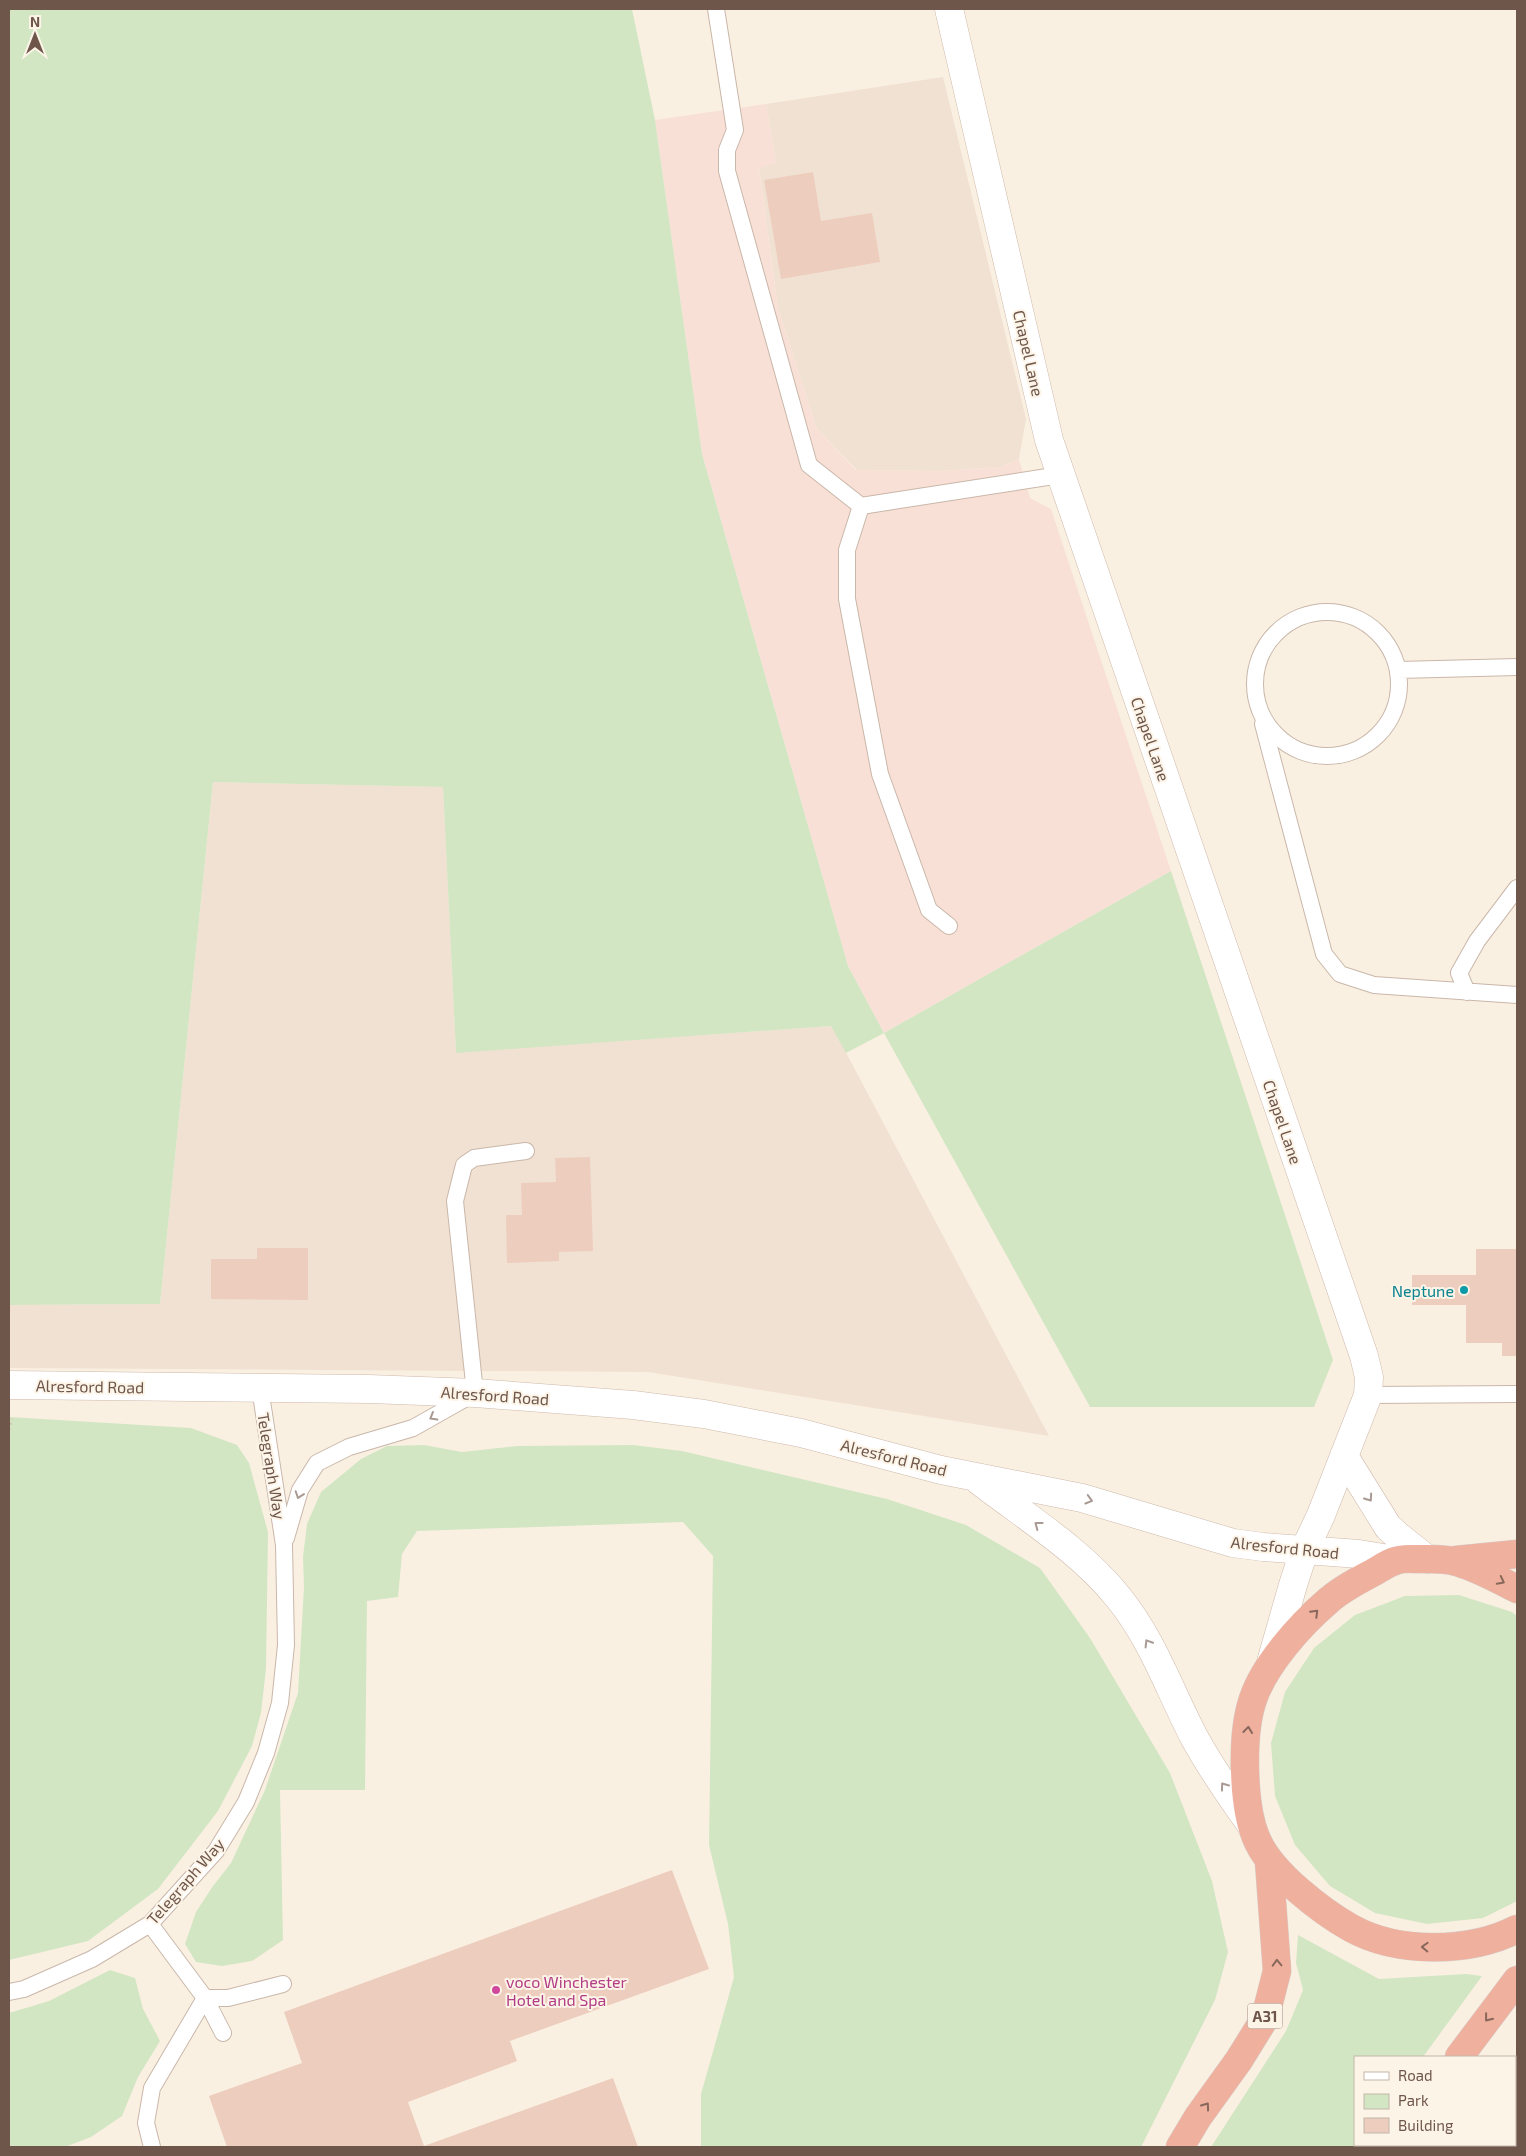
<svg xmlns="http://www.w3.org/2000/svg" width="1526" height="2156" font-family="'Exo 2',sans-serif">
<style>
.residential{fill:#f1e1d2}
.commercial{fill:#f9e0d7}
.green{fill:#d2e6c3}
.building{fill:#edcdbd}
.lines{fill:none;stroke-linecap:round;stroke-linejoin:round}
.lane-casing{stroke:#c9b7aa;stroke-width:18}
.secondary-casing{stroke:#ceb9ab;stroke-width:29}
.highway-casing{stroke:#d7d0cd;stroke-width:29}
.path{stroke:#d1b1a0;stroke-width:3;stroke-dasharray:1 4;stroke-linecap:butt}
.lane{stroke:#fff;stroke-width:16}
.secondary{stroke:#fff;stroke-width:28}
.highway{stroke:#efb09e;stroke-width:28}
.oneway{stroke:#a99a93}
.oneway2{stroke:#89685c}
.culture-dot{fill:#0f9aa8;stroke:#fdf4e8;stroke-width:2}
.hotel-dot{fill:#d1479c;stroke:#fdf4e8;stroke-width:2}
.labels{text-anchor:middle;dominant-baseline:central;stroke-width:4;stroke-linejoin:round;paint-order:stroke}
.shield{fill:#fdf4e8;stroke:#9a857a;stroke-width:1}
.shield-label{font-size:15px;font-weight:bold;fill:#6f564b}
.street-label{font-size:16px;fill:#6f564b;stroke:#fdf4e8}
.culture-label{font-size:16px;fill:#0d838f;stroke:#fdf4e8;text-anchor:end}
.hotel-label{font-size:16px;fill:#b23c85;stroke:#fdf4e8;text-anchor:start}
</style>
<rect width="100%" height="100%" fill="#faf0e2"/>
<path class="residential" d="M943,77L1026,419L1019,459L1001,467L940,471L857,470L817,429L778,308L759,167L776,163L766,104Z
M213,782L443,787L456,1052L832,1026L1049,1436L648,1372L9,1368V1305L160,1304Z"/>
<path class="commercial" d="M766,104L776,163L759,168L778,308L817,429L856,470L940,471L1001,467L1019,459L1030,498L1051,509L1171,871L884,1033L848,966L702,454L655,120Z"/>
<path class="green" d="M9,9H632L655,120L702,454L848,966L884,1033L1171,871L1333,1360L1314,1407H1090L884,1033L846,1053L831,1026L456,1053L443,787L213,782L160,1304L9,1305Z
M9,1417L191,1428L237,1445L249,1463L268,1532L266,1669L261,1713L252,1746L218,1811L158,1889L88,1941L9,1960Z
M424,1445L462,1452L517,1446L633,1445L682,1451L887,1499L966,1525L1040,1568L1090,1638L1170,1773L1212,1881L1228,1952L1215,2000L1141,2147H701V2094L734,1977L728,1924L709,1845L713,1556L683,1522L417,1531L402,1554L398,1597L367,1601L365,1790H280L283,1940L252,1961L222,1966L196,1962L185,1944L196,1912L213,1886L231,1863L265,1790L298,1693L304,1587L303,1557L307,1524L321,1492L361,1459L387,1446Z
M1459,1595L1512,1612L1517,1616V1901L1483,1918L1427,1924L1375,1913L1330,1886L1295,1845L1275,1796L1271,1743L1285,1692L1314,1648L1355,1615L1405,1596Z
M1298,1935L1379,1979L1466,1974L1482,1976L1423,2057H1355V2145H1363L1362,2147H1211L1286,2031L1303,1990L1296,1963Z
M110,1970L135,1978L143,2009L160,2041L138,2077L122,2116L91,2137L65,2147H9V2013L49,2001Z
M1517,2101V2147H1476L1479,2145H1515V2104Z"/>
<path class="building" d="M813,172L821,221L872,213L880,262L781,279L764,180Z
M590,1157L593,1251L559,1252V1261L507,1263L506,1215H522L521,1183L556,1182L555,1158Z
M257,1248H308V1300L211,1299V1259H257Z
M1476,1249H1517V1356H1502V1343H1466V1305H1412V1275H1476Z
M672,1870L709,1969L510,2041L517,2061L408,2102L424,2146L613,2078L638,2147H227L209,2096L302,2063L284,2012Z"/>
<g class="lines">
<g class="lane-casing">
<path id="lane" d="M716,9L735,130L727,150V171L809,465L861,506L1060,475
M861,506L847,550V599L880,774L929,910L949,926
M1255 684a72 72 0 1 1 144 0a72 72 0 1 1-144 0Z
M1398,670L1517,667
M1263,724L1324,954L1340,974L1374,985L1517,995
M1467,992L1459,973L1477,941L1517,888
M1368,1395L1517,1394
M286,1538L300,1490L317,1463L349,1447L413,1428L475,1393L455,1201L464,1165L474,1158L526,1151
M150,1924L205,1998L223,2033
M9,1992L24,1989L92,1959L150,1924L216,1851L246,1802L266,1753L280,1703L286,1645L284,1545L260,1388
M205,1998H228L283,1984
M152,2147L146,2123L152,2088L205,1998"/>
</g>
<g class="secondary-casing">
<path id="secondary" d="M949,9L1049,440L1364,1356L1369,1377L1368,1395L1321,1515L1304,1551L1293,1585L1271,1662
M9,1385L369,1389L475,1393L633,1405L704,1414L801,1433L941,1470L1082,1498L1233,1543L1263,1547L1359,1554L1395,1560
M1344,1456L1388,1527L1398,1536L1427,1559
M978,1480C1026,1517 1080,1550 1118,1597C1153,1640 1169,1689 1194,1737C1211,1768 1231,1797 1252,1826"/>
</g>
<g class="highway-casing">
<path id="highway" d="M1456,1560L1517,1554
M1517,1589C1497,1579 1475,1566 1453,1561C1442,1558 1429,1559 1418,1559C1411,1559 1401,1558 1395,1561C1388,1563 1381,1568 1374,1572C1359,1580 1341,1589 1328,1601C1300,1625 1265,1664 1253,1699C1241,1734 1242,1809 1258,1842C1273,1874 1321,1911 1351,1928C1398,1954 1470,1953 1517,1929
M1459,2057L1517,1980
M1180,2147L1198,2117L1239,2060L1265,2018L1277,1971L1269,1861
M1387,2147L1389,2145"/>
</g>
<path class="path" d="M9,1429L12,1419"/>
<use href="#lane" class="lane"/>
<use href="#secondary" class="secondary"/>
<use href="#highway" class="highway"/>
</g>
<defs><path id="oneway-chevron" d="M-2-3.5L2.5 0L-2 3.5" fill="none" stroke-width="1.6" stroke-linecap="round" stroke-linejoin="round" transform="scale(1.25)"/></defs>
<g class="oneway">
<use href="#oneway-chevron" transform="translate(433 1417) rotate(150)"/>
<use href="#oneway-chevron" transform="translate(299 1495) rotate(109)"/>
<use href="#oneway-chevron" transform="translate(1369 1498) rotate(55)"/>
<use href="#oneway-chevron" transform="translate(1089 1500) rotate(16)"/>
<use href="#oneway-chevron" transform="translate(1038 1525) rotate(-143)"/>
<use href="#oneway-chevron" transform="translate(1148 1643) rotate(-122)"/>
<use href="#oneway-chevron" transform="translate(1224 1786) rotate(-126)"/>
</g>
<g class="oneway2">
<use href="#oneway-chevron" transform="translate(1501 1581) rotate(27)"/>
<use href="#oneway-chevron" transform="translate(1315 1613) rotate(-45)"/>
<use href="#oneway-chevron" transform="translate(1248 1730) rotate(-84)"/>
<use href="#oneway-chevron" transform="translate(1425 1947) rotate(-178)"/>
<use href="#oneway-chevron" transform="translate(1277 1963) rotate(-92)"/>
<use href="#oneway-chevron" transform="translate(1488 2018) rotate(128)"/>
<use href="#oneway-chevron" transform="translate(1206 2106) rotate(-54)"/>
</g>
<circle class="culture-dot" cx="1464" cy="1290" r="5"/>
<circle class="hotel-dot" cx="496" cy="1990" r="5"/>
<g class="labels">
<rect class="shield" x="1247.5" y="2003.5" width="35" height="25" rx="4"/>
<g class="shield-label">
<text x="1265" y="2016">A31</text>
</g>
<g class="street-label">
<text transform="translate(1029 353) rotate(77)">Chapel Lane</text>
<text transform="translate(1151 739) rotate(71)">Chapel Lane</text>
<text transform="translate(1283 1122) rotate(71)">Chapel Lane</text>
<text transform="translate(90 1386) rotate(1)">Alresford Road</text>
<text transform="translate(495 1395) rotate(4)">Alresford Road</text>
<text transform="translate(894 1457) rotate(14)">Alresford Road</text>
<text transform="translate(272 1466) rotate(81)">Telegraph Way</text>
<text transform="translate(1285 1547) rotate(6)">Alresford Road</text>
<text transform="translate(185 1881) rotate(-49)">Telegraph Way</text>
</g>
<g class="culture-label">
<text x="1454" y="1290">Neptune</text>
</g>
<g class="hotel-label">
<text x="506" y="1981">voco Winchester<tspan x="506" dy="18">Hotel and Spa</tspan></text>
</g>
</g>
<rect width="1526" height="2156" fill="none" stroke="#6f564b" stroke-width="20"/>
<rect x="1354" y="2056" width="162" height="90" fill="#fdf4e8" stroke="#c4b5a9"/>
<rect x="1364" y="2072" width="25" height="8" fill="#ffffff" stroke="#c4b5a9"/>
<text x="1398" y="2081" font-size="15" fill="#6f564b">Road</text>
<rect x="1364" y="2094" width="25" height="15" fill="#d2e6c3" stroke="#c4b5a9"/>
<text x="1398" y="2106" font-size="15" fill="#6f564b">Park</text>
<rect x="1364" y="2118" width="25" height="15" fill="#edcdbd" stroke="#c4b5a9"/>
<text x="1398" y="2131" font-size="15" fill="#6f564b">Building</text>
<g transform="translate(35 35)" stroke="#fdf4e8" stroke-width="4" paint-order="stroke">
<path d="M0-4L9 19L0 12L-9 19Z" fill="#6f564b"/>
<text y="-8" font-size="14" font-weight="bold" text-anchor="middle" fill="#6f564b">N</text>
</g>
</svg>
